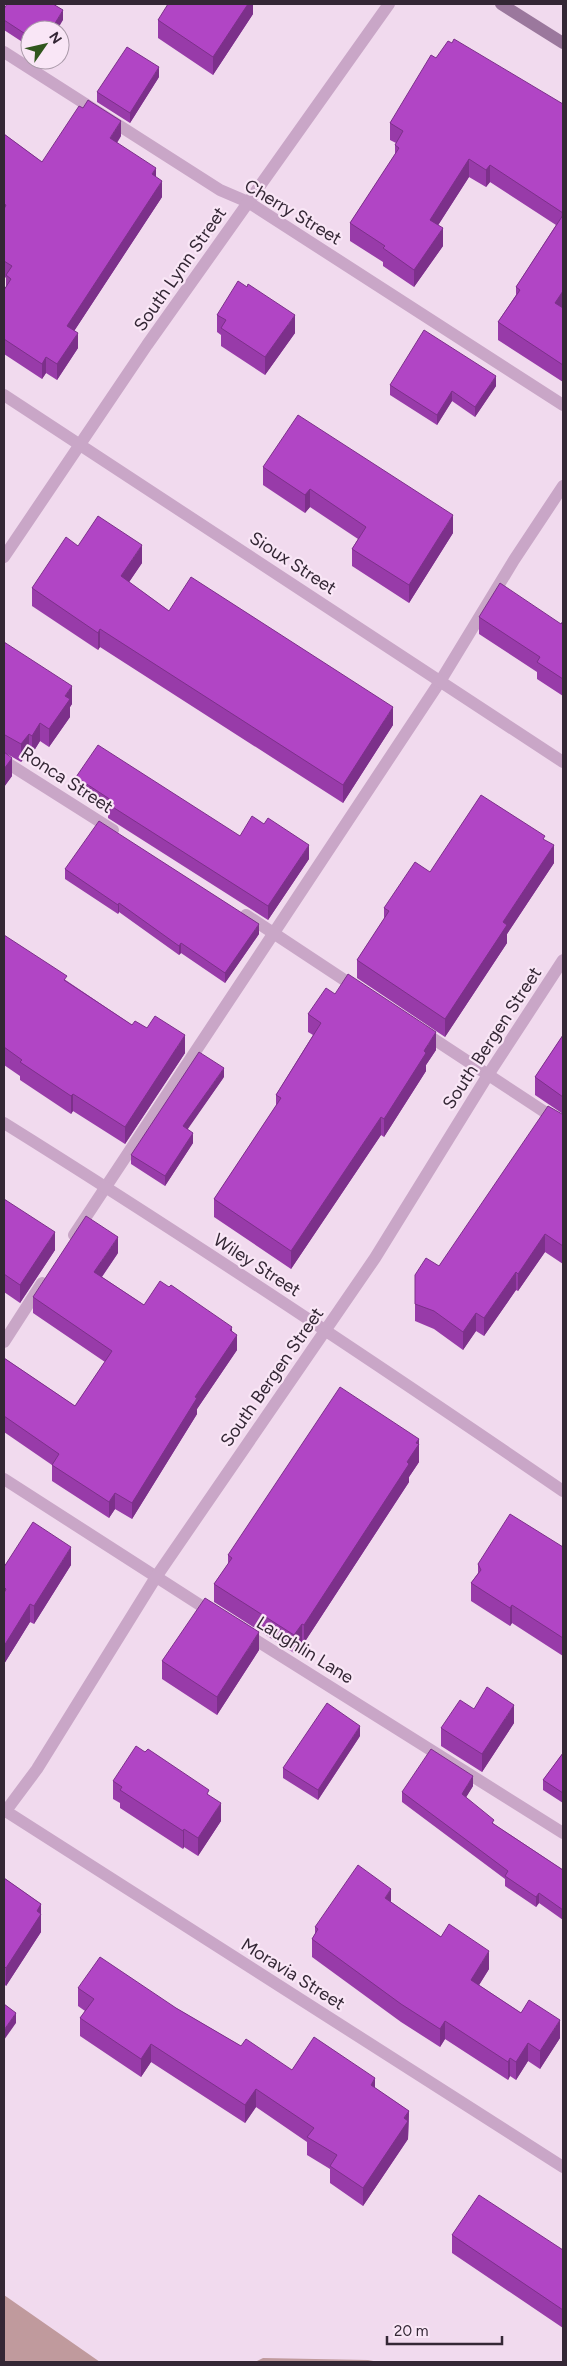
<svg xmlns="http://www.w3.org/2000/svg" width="567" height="2366" font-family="Figtree,sans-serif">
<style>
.green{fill:#c09a9d}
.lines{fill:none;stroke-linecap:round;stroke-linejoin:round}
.lane{stroke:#c9a6c7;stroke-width:12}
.street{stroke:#c9a6c7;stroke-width:12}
.secondary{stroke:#9b789d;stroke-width:12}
.wall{fill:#983ba9}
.shaded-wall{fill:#7c308a}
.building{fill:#b145c5;stroke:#7c308a}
.labels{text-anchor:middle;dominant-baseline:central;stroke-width:4.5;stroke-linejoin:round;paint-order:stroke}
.street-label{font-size:18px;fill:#342735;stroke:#f9e6f6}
</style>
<rect width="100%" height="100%" fill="#f1daee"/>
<path class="green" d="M4,2295L100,2362H4Z
M263,2358L368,2360L379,2362H255Z"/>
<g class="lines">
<path class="lane" d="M4,52L220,190L248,202L563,405
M4,761L113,830
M246,915L358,989
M423,1032L563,1124
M74,1235L441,680L514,560L563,486
M4,1342L42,1283
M4,1479L214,1614
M246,1634L563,1833"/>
<path class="street" d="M4,395L563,762
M4,557L147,345L389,4
M4,1123C193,1241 379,1365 563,1491
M4,1810L563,2167
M5,1812L37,1769L156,1577L375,1258L488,1075L563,960"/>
<path class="secondary" d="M501,4L563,43"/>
</g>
<path class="wall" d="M253,4V14L213,75L158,38V20Z
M4,9L63,20L30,30V47L4,30Z
M436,58L563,104V382L498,340V322L516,295V287L556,225L490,182L486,187L469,177L438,225L443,246L414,287L383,266V262L350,241V223L395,155V145L396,143L390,140V123Z
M159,77L130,123L97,102V92Z
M4,134L42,162L121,136L117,143L156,177L162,197L74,331L78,348L57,380L46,373L42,379L4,354V290L6,287V278L4,276Z
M247,287L295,333L265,375L221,346V335L217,332V315Z
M390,385L496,386L475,417L452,401L437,425L390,395Z
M263,467L453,533L409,603L352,566V549L358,539L310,507L305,513L263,485Z
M78,546L142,563L129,582L169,611L393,725L343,803L100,647L98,650L32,606V588Z
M479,617L561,624L563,621V696L537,679V672L479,634Z
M4,642L72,704L70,707V717L49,747L40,741L32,754L29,752L21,762L7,754L12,776L4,787Z
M76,777L240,836L309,859L268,920L108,818V811L76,790Z
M545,840L554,863L507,934V943L445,1037L357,978V960L384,919V908L430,872Z
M65,869L259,934L225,983L181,953L179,955L119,912L118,914L65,879Z
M4,935L67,981L132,1025L185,1053L125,1144L73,1111L71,1114L20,1080V1076L4,1065Z
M335,994L436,1050L426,1065V1071L384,1137L381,1135L291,1269L214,1217V1199L276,1106V1095L313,1035L308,1032V1014Z
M563,1035V1264L545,1252L518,1291L516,1290L484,1336L476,1331L463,1350L434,1329L415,1321V1275L439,1266L563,1114L535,1095V1077Z
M224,1077L187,1129L193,1143L165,1186L131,1164V1155Z
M4,1199L55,1250L20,1303L4,1292Z
M118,1253L102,1277L144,1305L232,1331L237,1350L197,1409V1414L132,1519L115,1509L109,1518L52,1481V1465L4,1432V1358L75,1406L105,1362L33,1313V1297Z
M419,1439V1462L409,1477V1482L304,1643L302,1642L294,1653L214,1602V1584L228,1564V1555Z
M563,1547V1656L512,1623L510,1626L471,1601V1583L478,1573V1564Z
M71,1565L34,1624L30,1622L4,1664V1567Z
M259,1650L217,1715L162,1679V1661Z
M474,1709L514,1723L482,1772L441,1746V1728Z
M360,1736L318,1800L283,1778V1768Z
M563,1753V1803L543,1790V1780Z
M113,1781L209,1795L221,1821L198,1856L184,1847L183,1849L120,1808V1803L113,1799Z
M473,1786L466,1797L494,1824L563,1870V1920L539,1903L536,1907L505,1886V1879L402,1802V1792Z
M4,1878L41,1904V1932L6,1986L4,1984Z
M391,1902L441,1937L489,1969L479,1985L521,2013L560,2038L540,2069L528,2061L516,2080L510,2076L508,2080L445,2039L440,2047L401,2022L312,1957V1939L315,1934V1927Z
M78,1988L176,2008L241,2046L292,2070L375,2088L409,2111L408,2139L363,2206L330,2183V2169L307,2155V2142L256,2107L245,2123L151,2062L141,2077L80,2036V2018L85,2011L78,2006Z
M452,2235L563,2250V2328L452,2253Z"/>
<path class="shaded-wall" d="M248,4H253V14L213,75V57Z
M63,10V20L57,30H51Z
M159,67V77L130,123V113Z
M121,121V136L110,153V138Z
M469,159V177L430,238V220Z
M490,165V182L486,187V170Z
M156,168V184L152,174Z
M162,181V197L67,342V326Z
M443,228V246L414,287V270Z
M563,291V308L555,303Z
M295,315V333L265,375V357Z
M78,333V348L57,380V364Z
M46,357V373L42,379V364Z
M496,376V386L475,417V407Z
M452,391V401L437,425V415Z
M310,489V507L305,513V495Z
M453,515V533L409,603V585Z
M142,545V563L121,594V576Z
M100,629V647L98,650V633Z
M72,686V704L70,707V717L49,747V729L65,696Z
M393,707V725L343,803V785Z
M40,723V741L32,754V736Z
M29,734V752L21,762V744Z
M5,735V753H4V736Z
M12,758V776L4,787V769Z
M309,845V859L268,920V906Z
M554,845V863L507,934V943L445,1037V1019L503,922Z
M119,903V912L118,914V905Z
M259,924V934L225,983V973Z
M181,943V953L179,955V946Z
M436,1032V1050L426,1065V1071L384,1137V1119L424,1051Z
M185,1035V1053L125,1144V1127Z
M224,1068V1077L183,1136V1126Z
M73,1094V1111L71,1114V1096Z
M381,1117V1135L291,1269V1251Z
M193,1133V1143L165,1186V1176Z
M55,1232V1250L20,1303V1285Z
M545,1234V1252L518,1291V1274Z
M118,1237V1253L94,1288V1272Z
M516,1272V1290L484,1336V1318Z
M476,1313V1331L463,1350V1332Z
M232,1327V1341L237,1335V1350L197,1409V1414L132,1519V1503L195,1397Z
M419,1439V1462L409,1477V1482L304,1643V1625L407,1462Z
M115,1493V1509L109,1518V1502Z
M71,1547V1565L34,1624V1606Z
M30,1604V1622L4,1664V1646Z
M512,1605V1623L510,1626V1608Z
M302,1624V1642L294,1653V1635Z
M259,1632V1650L217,1715V1697Z
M514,1705V1723L482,1772V1754Z
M360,1726V1736L318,1800V1790Z
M473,1776V1786L462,1804V1794Z
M221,1803V1821L198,1856V1838Z
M184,1829V1847L183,1849V1831Z
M391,1889V1907L385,1898Z
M539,1893V1903L536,1907V1897Z
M41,1904V1932L6,1986V1968Z
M489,1951V1969L471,1998V1980Z
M16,2013V2023L4,2040V2030Z
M560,2020V2038L540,2069V2051Z
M445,2021V2039L440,2047V2029Z
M528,2043V2061L516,2080V2062Z
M151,2044V2062L141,2077V2059Z
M510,2058V2076L508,2080V2062Z
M375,2078V2096L371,2085Z
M256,2089V2107L245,2123V2105Z
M409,2111L408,2139L363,2206V2188Z"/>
<path class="building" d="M7,4H53L63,10L51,30H30V37L4,20V9Z
M168,4H248L213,57L158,20Z
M454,39L563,104V213L490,165L486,170L469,159L430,220L443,228L414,270L383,248L385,246L350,223L399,148L395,145L403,131L390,123L431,55L436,58L448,41L452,43Z
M127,47L159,67L130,113L97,92Z
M88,100L121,121L110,138L156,168L152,174L162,181L67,326L78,333L57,364L46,357L42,364L4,339V290L11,279L6,275L12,266L4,261V209L6,205L4,204V134L42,162L79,106L83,108Z
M563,215V291L555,303L563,308V365L498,322L520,290L516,287Z
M238,281L247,287L248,284L295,315L265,357L221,328L226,320L217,315Z
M424,330L496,376L475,407L452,391L437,415L390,385Z
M298,415L453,515L409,585L352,549L366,527L310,489L305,495L263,467Z
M98,516L142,545L121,576L169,611L191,577L393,707L343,785L100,629L98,633L32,588L66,537L78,546Z
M500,583L561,624L563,621V679L537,662L540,657L479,617Z
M4,642L72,686L65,696L70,699L49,729L40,723L32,736L29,734L21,744L5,735L4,736Z
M98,745L240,836L252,816L264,824L268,818L309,845L268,906L108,804L111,800L76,777Z
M4,752L12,758L4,769Z
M481,795L545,836L543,839L554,845L503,922L507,925L445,1019L357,960L389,911L384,908L415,862L430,872Z
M99,821L259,924L225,973L181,943L179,946L119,903L118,905L65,869Z
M4,935L67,976L64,980L132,1025L135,1021L147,1028L155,1016L185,1035L125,1127L73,1094L71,1096L20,1062L22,1060L4,1047Z
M348,974L436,1032L424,1051L426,1053L384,1119L381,1117L291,1251L214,1199L281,1098L276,1095L321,1023L308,1014L326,988L335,994Z
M563,1035V1097L535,1077Z
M199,1052L224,1068L183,1126L193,1133L165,1176L131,1155Z
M548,1106L562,1114H563V1246L545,1234L518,1274L516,1272L484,1318L476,1313L463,1332L434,1311L415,1304V1275L426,1258L439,1266Z
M4,1199L55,1232L20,1285L4,1274Z
M86,1216L118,1237L94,1272L144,1305L160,1281L169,1287L171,1285L232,1327L230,1330L237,1335L195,1397L197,1398L132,1503L115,1493L109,1502L52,1465L59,1454L4,1416V1358L75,1406L112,1351L33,1297Z
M340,1387L419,1439L416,1443L419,1444L407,1462L409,1464L304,1625L302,1624L294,1635L214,1584L232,1558L228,1555Z
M510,1514L563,1547V1638L512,1605L510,1608L471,1583L481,1570L478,1564Z
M33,1522L71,1547L34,1606L30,1604L4,1646V1593L6,1589L4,1587V1567Z
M205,1598L259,1632L217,1697L162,1661Z
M487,1687L514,1705L482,1754L441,1728L460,1700L474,1709Z
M327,1703L360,1726L318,1790L283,1768Z
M136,1746L145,1752L148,1749L209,1790L207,1794L221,1803L198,1838L184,1829L183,1831L120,1790L122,1787L113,1781Z
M431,1749L473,1776L462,1794L494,1820L492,1823L563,1870V1910L539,1893L536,1897L505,1876L508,1871L402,1792Z
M563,1753V1793L543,1780Z
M358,1865L391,1889L385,1898L441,1937L449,1924L489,1951L471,1980L521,2013L529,2000L560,2020L540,2051L528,2043L516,2062L510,2058L508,2062L445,2021L440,2029L401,2004L312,1939L318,1929L315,1927Z
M4,1878L41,1904L37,1911L41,1914L6,1968L4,1966Z
M100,1957L176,2008L241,2046L246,2039L292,2070L314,2037L375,2078L371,2085L409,2111L404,2118L408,2121L363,2188L330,2166L337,2155L307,2137L314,2128L256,2089L245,2105L151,2044L141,2059L80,2018L94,1999L78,1988Z
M4,2004L16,2013L4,2030Z
M479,2195L563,2250V2310L452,2235Z"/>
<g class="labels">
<g class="street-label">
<text transform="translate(293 212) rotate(31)">Cherry Street</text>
<text transform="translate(180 269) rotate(-55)">South Lynn Street</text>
<text transform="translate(293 563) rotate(33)">Sioux Street</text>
<text transform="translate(67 780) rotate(33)">Ronca Street</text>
<text transform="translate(492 1038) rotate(-57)">South Bergen Street</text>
<text transform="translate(257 1265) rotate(33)">Wiley Street</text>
<text transform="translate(272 1377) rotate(-55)">South Bergen Street</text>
<text transform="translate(305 1650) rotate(32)">Laughlin Lane</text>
<text transform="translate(293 1974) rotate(32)">Moravia Street</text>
</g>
</g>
<rect width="567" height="2366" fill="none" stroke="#342735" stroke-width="10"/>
<g transform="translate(45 45) rotate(56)"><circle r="24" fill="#f9e6f6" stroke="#aa9aa9"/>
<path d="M0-4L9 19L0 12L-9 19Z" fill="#30561d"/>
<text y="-8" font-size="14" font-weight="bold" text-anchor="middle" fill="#342735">N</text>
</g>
<path d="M387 2336v8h115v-8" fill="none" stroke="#342735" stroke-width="2.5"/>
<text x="394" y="2336" font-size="15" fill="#342735" stroke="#f9e6f6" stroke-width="4" paint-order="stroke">20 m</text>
</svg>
